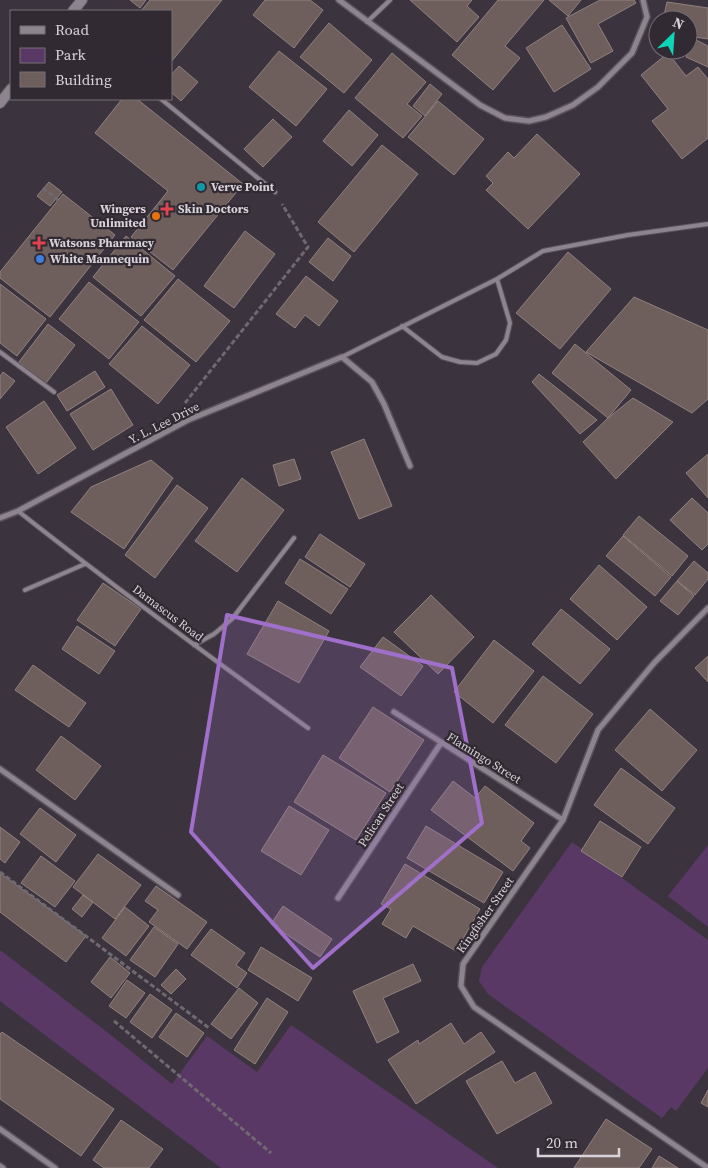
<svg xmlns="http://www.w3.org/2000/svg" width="708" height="1168" font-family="'Source Serif 4',serif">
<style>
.green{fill:#5a3866}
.building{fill:#6e5f5d;stroke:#91817f}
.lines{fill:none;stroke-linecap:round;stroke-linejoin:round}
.service-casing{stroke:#59525a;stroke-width:6}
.minor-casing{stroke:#59525a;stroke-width:8}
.secondary-casing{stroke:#59525a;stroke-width:12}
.path{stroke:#6f6971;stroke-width:3;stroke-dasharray:5 2.5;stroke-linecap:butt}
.service{stroke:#8d8490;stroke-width:4}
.minor{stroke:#8d8490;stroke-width:5}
.secondary{stroke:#8d8490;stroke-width:10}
.marked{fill:#a06fc9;fill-opacity:0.2;stroke:#a06fc9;stroke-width:4;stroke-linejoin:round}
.culture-dot{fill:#0f9aa8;stroke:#312a33;stroke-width:2}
.health-dot{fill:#e0444e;stroke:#312a33;stroke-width:2}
.food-dot{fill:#e8710a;stroke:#312a33;stroke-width:2}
.shop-dot{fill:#3f7fe0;stroke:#312a33;stroke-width:2}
.labels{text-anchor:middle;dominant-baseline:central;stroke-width:4.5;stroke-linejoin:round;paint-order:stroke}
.poi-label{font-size:12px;font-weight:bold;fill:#d8d3d9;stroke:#312a33;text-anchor:start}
.street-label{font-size:12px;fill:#d8d3d9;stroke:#312a33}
</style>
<rect width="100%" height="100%" fill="#3b343e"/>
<path class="green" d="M572,842L708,940V1068L676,1111L671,1107L662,1118L488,994L479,981L482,967Z
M708,845V927L668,896Z
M0,950L107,1032L172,1084L207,1036L257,1072L291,1025L498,1168H221L0,1001Z"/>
<path class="building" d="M130,0H146L140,8Z
M150,0H222L171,62V11H141Z
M265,0H310L323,10L294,48L253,15Z
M410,0H472L467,6L479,17L457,42Z
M498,0H544L505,46L520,58L493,90L452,55Z
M549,0H581L568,16Z
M600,0H634L636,3L598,24L613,51L591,63L566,18Z
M667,2L708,8V39L688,36V20H663Z
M329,23L372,60L344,93L300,57Z
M562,25L591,69L554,92L526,48Z
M694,39L708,46V67L686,57Z
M669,50H682L681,54Z
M279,51L327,89L296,126L249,87Z
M392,53L426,82L407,104L422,116L403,138L355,98Z
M668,53L686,76L698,67L708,79V138L682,159L652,121L668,109L641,75Z
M179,66L198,82L181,101L171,92V75Z
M430,84L442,94L425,116L413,106Z
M122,99H137L243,184L173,270L131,237L168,191L95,133Z
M438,101L484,139L454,175L408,137Z
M349,110L378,135L352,166L323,141Z
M273,119L292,137L263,167L244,149Z
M537,134L580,174L528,229L486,190L493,183L486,176L508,152L514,158Z
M382,145L418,174L354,252L318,222Z
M49,182L62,192L50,206L37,196Z
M63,194L115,235L50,317L0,278V272Z
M245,231L275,254L234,308L204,286Z
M126,236L175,276L141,316L93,277Z
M328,238L351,256L333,281L309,262Z
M568,252L611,289L560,349L516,313Z
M306,276L338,301L319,326L305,315L295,328L276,314Z
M178,279L230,321L196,362L144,320Z
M89,282L139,322L109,359L59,319Z
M0,284L46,319L17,356L0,343Z
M634,297L708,330V399L692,413L586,352Z
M48,324L75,345L46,383L19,362Z
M142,326L190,365L158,404L109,364Z
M575,344L631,390L608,418L552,373Z
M95,371L105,387L67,411L57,395Z
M3,372L15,381L0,399V376Z
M539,374L597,420L580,434L532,382Z
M111,389L133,425L93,450L70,414Z
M633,398L673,422L616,479L583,442L608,418Z
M44,401L76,448L38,474L6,427Z
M364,439L392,506L359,519L331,452Z
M708,454V498L686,473Z
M294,459L301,479L279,486L273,465Z
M151,460L173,478L124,549L71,512L91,487Z
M242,478L284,510L237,572L195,541Z
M177,485L208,508L155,578L125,555Z
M692,498L708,513V544L702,550L670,520Z
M639,516L688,556L672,576L623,535Z
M320,534L365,564L350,587L305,557Z
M623,536L671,577L655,596L606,556Z
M300,559L348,589L331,614L285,583Z
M694,561L708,573V579L695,595L677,581Z
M599,565L647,607L617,640L570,599Z
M677,581L694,596L678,615L660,601Z
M103,583L141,609L115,646L77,620Z
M431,595L474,637L438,674L394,632Z
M278,601L329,631L299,683L247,654Z
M561,609L610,649L580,684L532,644Z
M77,626L115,651L99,674L62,649Z
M383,637L423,666L401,696L360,667Z
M494,640L534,671L493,723L454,692Z
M708,656V682L695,668Z
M33,665L86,703L69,727L15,690Z
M543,676L593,714L556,763L505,725Z
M373,707L424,740L390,792L339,758Z
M650,709L697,750L662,791L615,750Z
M61,736L101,766L75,800L36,770Z
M323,755L386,793L356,840L294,802Z
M621,768L675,808L648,844L594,805Z
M453,781L475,798L485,786L534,823L521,841L530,848L513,871L431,810Z
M289,806L329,830L301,875L261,851Z
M40,808L76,835L56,862L20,834Z
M600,821L641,847L622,877L581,851Z
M426,826L503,872L484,903L407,858Z
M0,827L20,842L5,863L0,859Z
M98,854L141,885L115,919L73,887Z
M41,856L75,881L55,907L21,883Z
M405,864L480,909L456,951L413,926L406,938L382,924L391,909L381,904Z
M0,873L86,936L66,962L0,912Z
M156,886L207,922L187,949L149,922L158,910L145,901Z
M83,895L93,902L82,917L72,909Z
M283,906L332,939L320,957L271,924Z
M125,907L149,926L126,956L102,938Z
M154,927L178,944L155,977L130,960Z
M211,929L245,953L236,965L247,973L237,988L191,955Z
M261,947L312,978L298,1001L248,970Z
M110,957L130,973L111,998L91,982Z
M413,964L421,981L383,998L399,1032L377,1043L353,991Z
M176,969L186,979L171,994L161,985Z
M127,980L145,993L126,1018L109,1006Z
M239,988L258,1003L231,1039L211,1024Z
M150,994L172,1010L152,1038L130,1022Z
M267,998L288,1012L255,1064L234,1050Z
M176,1013L204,1033L187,1057L159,1037Z
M451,1023L464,1044L481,1032L495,1052L416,1104L388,1060L418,1040L419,1044Z
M2,1032L114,1109L81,1156L0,1099V1034Z
M502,1061L515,1083L535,1072L552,1103L497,1134L466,1081Z
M708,1090V1107L701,1103Z
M606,1119L652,1149L639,1168H574Z
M121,1120L163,1149L149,1168H104L93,1160Z
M659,1156L678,1168H652Z"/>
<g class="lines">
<g class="service-casing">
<path id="service" d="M367,22L390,0
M161,99L275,192
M402,326L442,357L460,362L477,363L496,354L506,340L510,323L497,279
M0,352L54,392
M342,357L497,279L543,251L628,235L708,224
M18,511C113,586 210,657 308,728
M25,590L85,564
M194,645L214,634L232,619L294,538"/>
</g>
<g class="minor-casing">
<path id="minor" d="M339,0L480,105L505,118L529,121L546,117L573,105L598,87L632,53L647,17L643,0
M0,518L18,511L188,420L342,357L372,382L384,404L410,466
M708,608L654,663L598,730L563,820L463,964L461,986L474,1007L708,1168
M394,712L563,820
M0,769L178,895
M338,898L441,743
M0,1129L55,1168
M0,1166L3,1168"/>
</g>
<g class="secondary-casing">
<path id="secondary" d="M73,11L82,0
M0,103L11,89"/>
</g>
<path class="path" d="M43,188L58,200
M185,403L308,247L282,204
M0,872L209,1028
M114,1021L271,1153"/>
<use href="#service" class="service"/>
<use href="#minor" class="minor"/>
<use href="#secondary" class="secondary"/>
</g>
<path class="marked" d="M227,615L452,668L482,823L313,968L191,832Z"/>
<circle class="culture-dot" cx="201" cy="187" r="5"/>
<g class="health-dot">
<path d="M164.5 201.5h5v5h5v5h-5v5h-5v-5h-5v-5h5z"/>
<path d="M36.5 235.5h5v5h5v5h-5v5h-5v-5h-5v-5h5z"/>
</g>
<circle class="food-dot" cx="156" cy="216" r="5"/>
<circle class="shop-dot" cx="40" cy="259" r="5"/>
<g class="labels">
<g class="poi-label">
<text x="211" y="187">Verve Point</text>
<text x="146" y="209" text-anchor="end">Wingers<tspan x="146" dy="14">Unlimited</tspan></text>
<text x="178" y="209">Skin Doctors</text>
<text x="49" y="243">Watsons Pharmacy</text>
<text x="50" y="259">White Mannequin</text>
</g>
<g class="street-label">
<text transform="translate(164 423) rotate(-27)">Y. L. Lee Drive</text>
<text transform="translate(168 613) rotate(37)">Damascus Road</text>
<text transform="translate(484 758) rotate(32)">Flamingo Street</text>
<text transform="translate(381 815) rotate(-57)">Pelican Street</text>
<text transform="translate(485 915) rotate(-55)">Kingfisher Street</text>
</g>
</g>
<rect x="10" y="10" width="162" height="90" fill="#312a33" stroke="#746e75"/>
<rect x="20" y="26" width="25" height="8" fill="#8d8490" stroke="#746e75"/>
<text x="55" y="35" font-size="15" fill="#d8d3d9">Road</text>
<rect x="20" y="48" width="25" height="15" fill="#5a3866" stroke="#746e75"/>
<text x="55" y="60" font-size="15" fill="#d8d3d9">Park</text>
<rect x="20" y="72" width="25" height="15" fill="#6e5f5d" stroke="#746e75"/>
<text x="55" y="85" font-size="15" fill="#d8d3d9">Building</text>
<g transform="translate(673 35) rotate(25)"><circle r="24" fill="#312a33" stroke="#746e75"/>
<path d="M0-4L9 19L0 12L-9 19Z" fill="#0ed5b4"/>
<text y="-8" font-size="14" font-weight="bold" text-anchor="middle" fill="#d8d3d9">N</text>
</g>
<path d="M538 1148v8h81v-8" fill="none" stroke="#d8d3d9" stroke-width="2.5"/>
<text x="546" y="1148" font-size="15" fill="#d8d3d9" stroke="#312a33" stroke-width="4" paint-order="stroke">20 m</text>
</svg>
